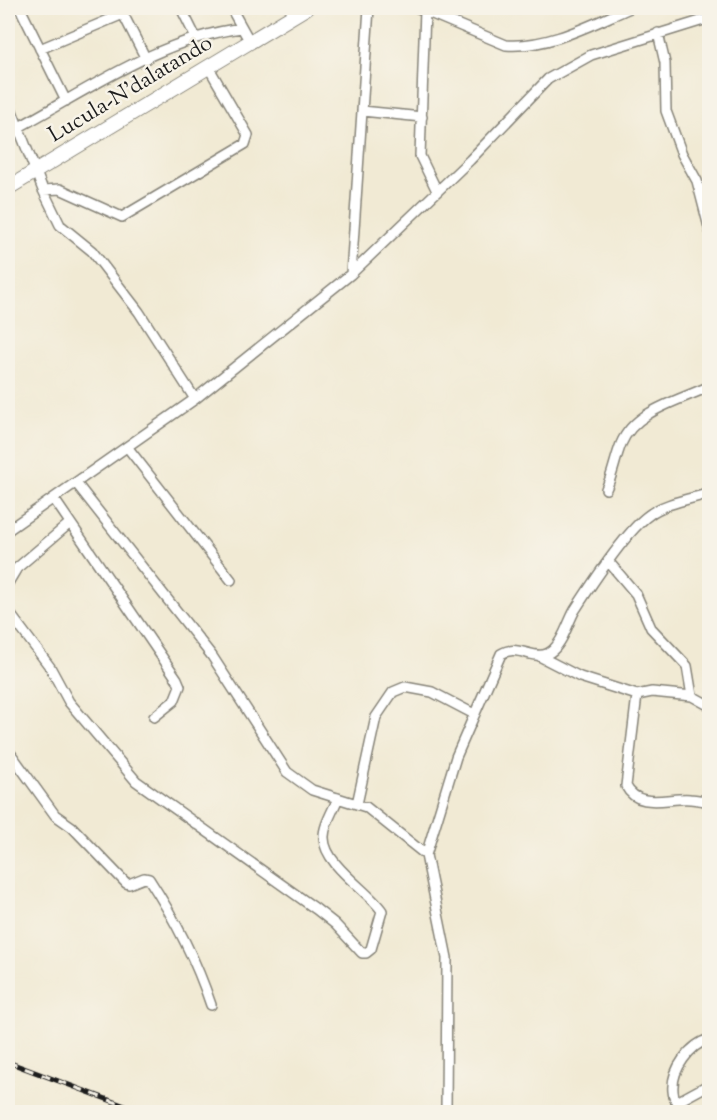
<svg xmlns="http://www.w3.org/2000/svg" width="717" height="1120" font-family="'Sorts Mill Goudy',serif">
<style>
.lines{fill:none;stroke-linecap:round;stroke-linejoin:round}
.minor-casing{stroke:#868378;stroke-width:12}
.highway-casing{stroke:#868378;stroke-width:16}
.minor{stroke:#fff;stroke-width:9}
.highway{stroke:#fff;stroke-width:14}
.rail-casing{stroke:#1c1c1c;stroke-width:5}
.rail{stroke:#f7f3e8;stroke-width:3;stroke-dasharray:9;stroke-linecap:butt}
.labels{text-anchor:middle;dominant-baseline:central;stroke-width:5;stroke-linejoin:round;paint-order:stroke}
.street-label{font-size:22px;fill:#1c1c1c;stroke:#f7f3e8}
</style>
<rect width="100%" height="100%" fill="#f7f3e8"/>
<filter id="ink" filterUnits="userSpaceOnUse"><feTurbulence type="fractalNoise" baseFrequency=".0167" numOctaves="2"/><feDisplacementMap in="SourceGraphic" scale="12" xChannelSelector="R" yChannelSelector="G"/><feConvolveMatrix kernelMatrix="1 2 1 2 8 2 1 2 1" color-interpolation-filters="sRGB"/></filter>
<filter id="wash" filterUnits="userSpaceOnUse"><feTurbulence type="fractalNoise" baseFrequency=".008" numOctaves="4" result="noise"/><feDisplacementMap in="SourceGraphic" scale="24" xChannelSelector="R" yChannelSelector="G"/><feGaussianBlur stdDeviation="1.35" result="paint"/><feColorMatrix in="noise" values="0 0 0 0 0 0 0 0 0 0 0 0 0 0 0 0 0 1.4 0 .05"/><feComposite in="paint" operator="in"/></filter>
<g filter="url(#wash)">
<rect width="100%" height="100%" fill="#f1ead4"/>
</g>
<g filter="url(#ink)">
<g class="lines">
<g class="minor-casing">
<path id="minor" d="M20,8L66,101
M120,8L146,59
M181,8L195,36
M231,8L250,42
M418,8L506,45C549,48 592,24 630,8
M425,10L420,156L437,191
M658,33L665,63L666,111L682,154L697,181L710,231
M40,49L123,14
M8,101L43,190L60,225L92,251L139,312L195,399
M362,111L422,117
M19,127C89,89 162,38 242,28
M43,190L60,189L122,217L245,144L248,135L209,68
M351,274L369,8
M128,448L231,580
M76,483L212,656L287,772L312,790L366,807L426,855
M606,489C613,474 615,459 621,444C635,410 679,401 710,386
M54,499L177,679L180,686L174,701L154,717
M8,530L195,399L351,274L470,160L548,79L591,55L710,18
M608,561L636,594L651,628L687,666L692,696
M8,583L17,568L70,523
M8,611L50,667L69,702L136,781L316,909L335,924L362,953H366L371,949L382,911C370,892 324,865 324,838C323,826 334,809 338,798
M541,657L580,677L637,695L652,692L692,696L710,706
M637,695L626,786C638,810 669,797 690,799C696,799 703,801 710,802
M8,750L55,815L72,827L126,883L129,884L144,878L149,879C175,919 196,960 211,1005
M357,804L376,717L393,692L405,687L432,692L474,714
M677,1102L710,1084
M446,1112L447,958L426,855L456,757L501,654C518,642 537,665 553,650C564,640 568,622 575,610C591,585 626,531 649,515C664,503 691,499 710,493
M683,1112C679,1106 673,1099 673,1091C671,1070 690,1044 710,1039"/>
</g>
<g class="highway-casing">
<path id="highway" d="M8,188L306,8"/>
</g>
<use href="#minor" class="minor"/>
<use href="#highway" class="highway"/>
<g class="rail-casing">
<path id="rail" d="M8,1062L141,1112"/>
</g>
<use href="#rail" class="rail"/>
</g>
</g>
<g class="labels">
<g class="street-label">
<text transform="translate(131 90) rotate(-31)">Lucula-N'dalatando</text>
</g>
</g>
<rect width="717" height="1120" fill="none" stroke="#f7f3e8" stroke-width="30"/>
</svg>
